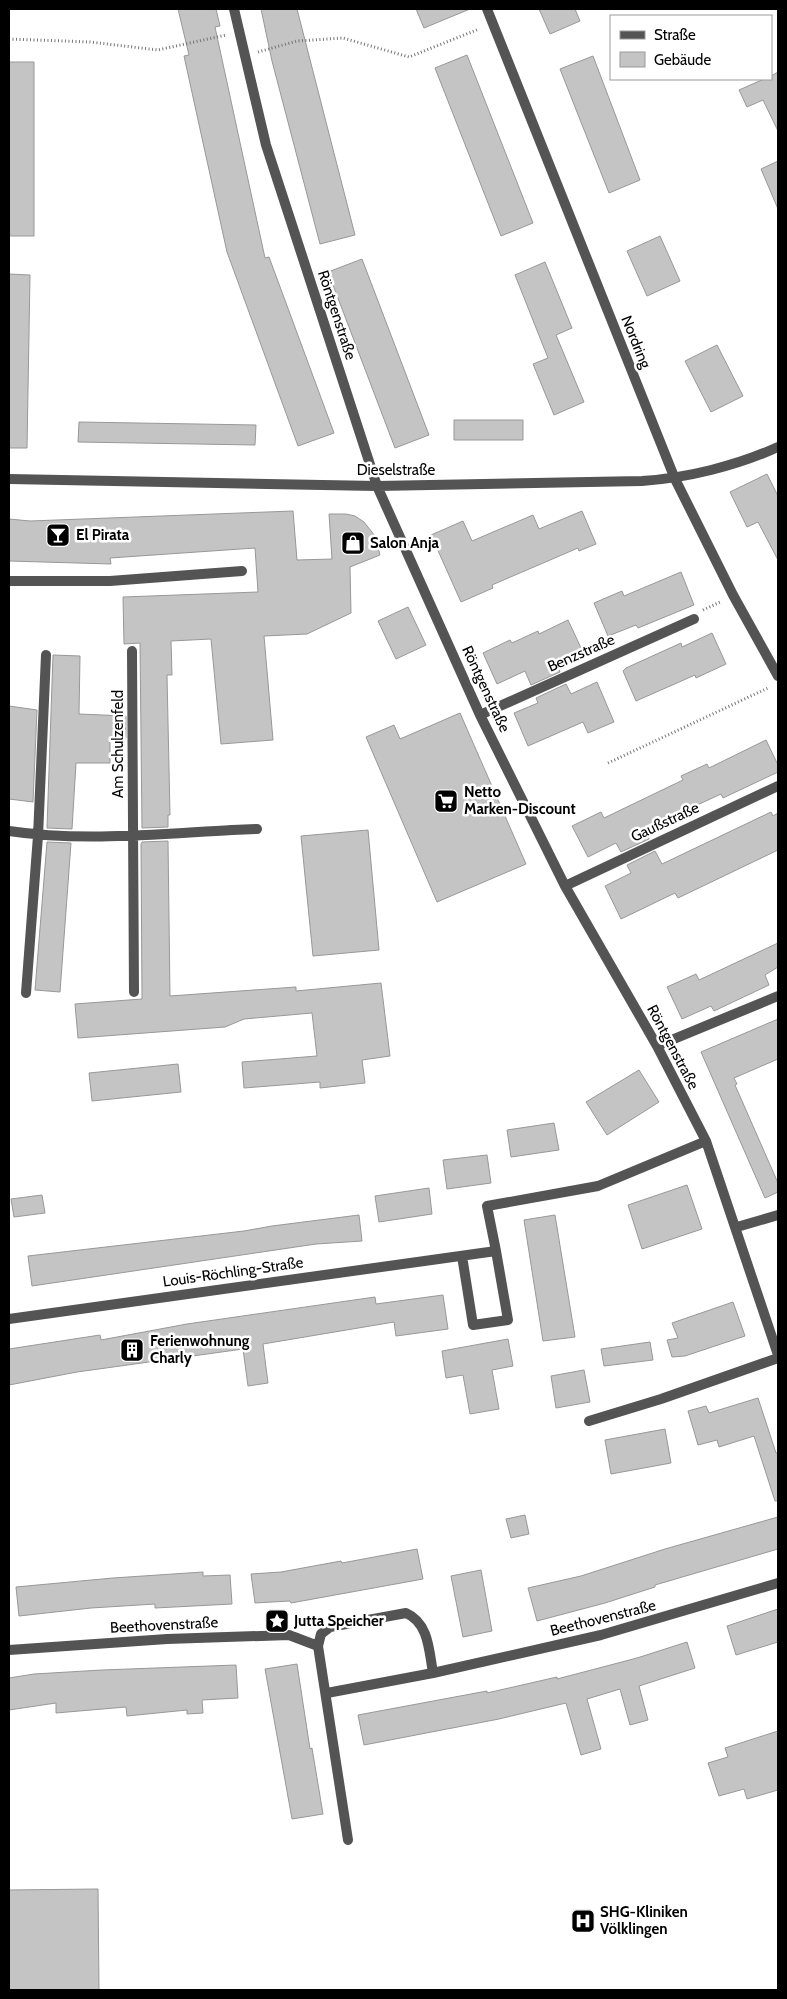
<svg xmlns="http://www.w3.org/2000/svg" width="787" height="1999" font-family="Cabin,sans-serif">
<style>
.building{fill:#c4c4c4;stroke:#989898}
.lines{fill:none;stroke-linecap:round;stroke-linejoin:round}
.path{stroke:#767676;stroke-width:3;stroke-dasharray:1 2.5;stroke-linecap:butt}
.lane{stroke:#545454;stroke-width:10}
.street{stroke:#545454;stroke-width:10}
.labels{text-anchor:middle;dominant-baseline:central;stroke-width:5;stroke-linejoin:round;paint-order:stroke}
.street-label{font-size:15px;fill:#000;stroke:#fff}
.poi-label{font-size:15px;font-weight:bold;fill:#000;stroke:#fff;text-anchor:start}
</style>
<rect width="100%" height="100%" fill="#fff"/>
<path class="building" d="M178,9H216L220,26L215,27L265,258L269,257L334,433L298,446L227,252L184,56L189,55Z
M261,9H297L355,235L320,244L272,61Z
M416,9H470L424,28Z
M539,9H575L580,21L550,34Z
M467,55L533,223L501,236L435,68Z
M593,56L640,180L609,193L560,69Z
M9,62H34V236H9Z
M778,72V131L763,100L747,107L739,90L764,79H771V76Z
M778,161V209L761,169Z
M660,236L680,281L647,296L627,251Z
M362,259L429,435L395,448L328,272Z
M545,262L572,328L556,335L584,402L554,415L533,364L548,358L515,275Z
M9,274L30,275L27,448H9Z
M717,345L743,396L711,412L685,361Z
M454,420H523V440H454Z
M79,422L256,425L255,445L78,442Z
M767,474L778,496V560L758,522L747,527L730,492Z
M293,511L297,560L332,559L329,514H346L355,516L364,522L375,536L380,555L350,567L351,613L307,634L264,636L273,740L221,744L211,639L171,641L172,675H167L170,815H168V827L142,828L140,643L124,644L123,597L258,592L255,548L110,558L111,564L9,561V519L30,521Z
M582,511L596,544L579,551L578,548L492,585L493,588L461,602L431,535L463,521L472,541L533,515L539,529Z
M681,572L694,605L638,628L636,625L608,636L594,603L622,591L624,596Z
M408,607L426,645L396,659L378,621Z
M568,620L582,650L556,662L560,672L531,685L525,671L497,684L483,653L510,640L512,643L538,631L539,634Z
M712,633L726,664L696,678L695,675L636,701L623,671L626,668L681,643L682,647Z
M53,655L80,656L79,714L126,716V738L110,737V763H76L72,829L47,828Z
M597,682L614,722L588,733L583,722L528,746L514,713L538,703L536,698L566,684L571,694Z
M9,706L37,710L33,802L9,799Z
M460,713L526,864L437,902L366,737L394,725L400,739Z
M766,740L778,765V772L723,798L721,794L669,818L671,822L647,833L649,839L621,852L616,843L588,857L572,826L601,812L604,818L683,780L681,776L707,764L709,768Z
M771,812L773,816L778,813V850L678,898L675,893L621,919L605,886L631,873L627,865L655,851L662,864Z
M368,830L379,950L313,956L301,836Z
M168,841L170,996L296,987V991L381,983L390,1056L362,1060L365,1083L320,1088V1082L244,1088L242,1062L317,1056L312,1013L244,1019L225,1027L78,1038L75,1004L142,999L141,844L142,842Z
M47,842L71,843L60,992L35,990Z
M778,943V967L765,975L769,985L714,1011L711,1006L682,1019L667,987L696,974L699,980Z
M778,1019V1059L734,1078L737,1084L735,1085L778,1183V1192L765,1198L701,1052Z
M178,1064L181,1092L92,1101L89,1073Z
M639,1070L659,1102L607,1135L586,1102Z
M554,1123L559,1150L511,1157L507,1130Z
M487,1155L491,1183L447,1189L443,1160Z
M687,1185L702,1229L642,1249L628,1205Z
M429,1188L432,1214L379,1222L375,1196Z
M42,1195L45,1213L14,1217L11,1199Z
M359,1215L362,1241L316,1244L32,1286L28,1256L244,1231L272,1226Z
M555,1215L575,1337L543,1341L524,1220Z
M443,1295L448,1329L396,1336L394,1322L263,1344L268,1383L248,1386L243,1349L77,1372L9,1385V1349L100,1335L101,1340L187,1324L375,1297L376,1304Z
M733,1302L745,1336L685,1356L672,1357L667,1340L678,1338L672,1323Z
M508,1339L513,1366L492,1370L499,1409L470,1414L463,1375L446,1378L442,1351Z
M650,1342L653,1360L604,1366L601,1349Z
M584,1370L590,1402L556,1408L551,1376Z
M758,1398L776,1453L778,1452V1501H775L754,1436L719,1447L717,1440L698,1445L688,1411L706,1406L709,1413Z
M665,1429L671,1463L611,1474L605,1440Z
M525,1515L529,1534L511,1538L506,1519Z
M778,1517V1549L655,1585V1587L605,1603L537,1621L528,1588L581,1576L665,1549Z
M417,1549L423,1579L291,1603L290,1601L255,1603L251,1574L281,1572L341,1561L342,1563Z
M481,1570L492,1631L463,1637L451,1576Z
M203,1572V1576L230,1575L232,1604L155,1608V1604L91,1608L19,1616L16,1587L113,1578Z
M778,1609V1642L736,1655L727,1626Z
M687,1642L695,1668L639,1686L648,1720L630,1725L620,1689L587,1699L601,1749L581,1755L566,1703L499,1719L364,1745L358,1715L487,1691V1693L557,1677V1679L637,1658Z
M297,1664L310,1749L312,1748L323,1814L292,1819L265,1669Z
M236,1665L238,1698L202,1700L203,1713L187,1714V1710L127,1716L126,1707L56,1713V1703L9,1710V1678L34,1674L102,1670Z
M778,1731V1790L747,1799L744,1789L719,1796L708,1763L728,1757L725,1748Z
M98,1889L99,1990H9V1890Z"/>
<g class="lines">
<path class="path" d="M9,39L90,42L158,50L226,35
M258,52L297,41L343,38L409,57L479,29
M703,610L720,602
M608,763L768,688"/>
<path class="lane" d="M9,581H110L242,571
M232,830L257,829"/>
<path class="street" d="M234,9L266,145L377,486L480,715L565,886L657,1046L706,1141L778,1355
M487,9L675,479L733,595L778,676
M9,479L377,486L642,481C687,478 736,466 778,447
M132,651L134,992
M480,715L694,619
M9,831C82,842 158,834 232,830
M565,886L778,786
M26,993L38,836L46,655
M657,1046L778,996
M737,1227L778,1215
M462,1256L473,1325L508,1320L496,1251
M9,1319L496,1251L487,1206L598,1186L706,1141
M589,1421L661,1399L778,1358
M9,1650L167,1639L289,1635L318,1646
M327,1693L433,1673L601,1635L778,1583
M348,1840L318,1646L321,1634L330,1627L406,1613C429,1623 429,1651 433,1673"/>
</g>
<defs>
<g id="bar-square" transform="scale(1.25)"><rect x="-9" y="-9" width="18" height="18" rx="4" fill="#000" stroke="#fff"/><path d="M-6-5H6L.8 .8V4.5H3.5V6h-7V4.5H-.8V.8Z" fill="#fff"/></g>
<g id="shop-square" transform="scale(1.25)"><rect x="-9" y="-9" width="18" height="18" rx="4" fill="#000" stroke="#fff"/><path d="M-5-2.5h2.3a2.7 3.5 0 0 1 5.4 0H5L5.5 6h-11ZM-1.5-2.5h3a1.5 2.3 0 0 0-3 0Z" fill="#fff"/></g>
<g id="supermarket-square" transform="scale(1.25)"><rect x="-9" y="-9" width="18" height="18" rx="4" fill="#000" stroke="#fff"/><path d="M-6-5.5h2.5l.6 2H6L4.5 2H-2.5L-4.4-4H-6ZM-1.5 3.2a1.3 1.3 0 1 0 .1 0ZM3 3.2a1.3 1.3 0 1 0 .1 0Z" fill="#fff"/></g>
<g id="building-square" transform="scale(1.25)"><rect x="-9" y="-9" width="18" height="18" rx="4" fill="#000" stroke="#fff"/><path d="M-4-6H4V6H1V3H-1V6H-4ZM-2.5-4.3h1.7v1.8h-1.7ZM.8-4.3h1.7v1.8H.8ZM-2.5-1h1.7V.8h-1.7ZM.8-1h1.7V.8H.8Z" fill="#fff"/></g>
<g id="sight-square" transform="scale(1.25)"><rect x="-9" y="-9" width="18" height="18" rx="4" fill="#000" stroke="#fff"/><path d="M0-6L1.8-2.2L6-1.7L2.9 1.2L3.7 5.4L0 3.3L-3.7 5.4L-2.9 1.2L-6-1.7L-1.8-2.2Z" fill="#fff"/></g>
<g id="hospital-square" transform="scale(1.25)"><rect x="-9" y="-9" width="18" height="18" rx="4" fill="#000" stroke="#fff"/><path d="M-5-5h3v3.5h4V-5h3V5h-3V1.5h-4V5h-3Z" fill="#fff"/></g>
</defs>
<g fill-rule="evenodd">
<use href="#bar-square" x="58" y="535"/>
<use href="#shop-square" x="353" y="543"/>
<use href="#supermarket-square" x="446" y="801"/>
<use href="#building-square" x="132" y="1350"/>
<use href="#sight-square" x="277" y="1621"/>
<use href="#hospital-square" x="583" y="1921"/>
</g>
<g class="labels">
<g class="street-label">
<text transform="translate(337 315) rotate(72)">Röntgenstraße</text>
<text transform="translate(636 342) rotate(68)">Nordring</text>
<text x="396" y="470">Dieselstraße</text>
<text transform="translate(581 653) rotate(-24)">Benzstraße</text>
<text transform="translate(486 689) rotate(65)">Röntgenstraße</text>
<text transform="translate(118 744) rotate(-90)">Am Schulzenfeld</text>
<text transform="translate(665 822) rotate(-25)">Gaußstraße</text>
<text transform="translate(673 1047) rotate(62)">Röntgenstraße</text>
<text transform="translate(233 1272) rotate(-8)">Louis-Röchling-Straße</text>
<text transform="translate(603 1618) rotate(-14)">Beethovenstraße</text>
<text transform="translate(164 1625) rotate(-3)">Beethovenstraße</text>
</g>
<g class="poi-label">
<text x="76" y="535">El Pirata</text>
<text x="370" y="543">Salon Anja</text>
<text x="464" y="792">Netto<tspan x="464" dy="17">Marken-Discount</tspan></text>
<text x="150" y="1341">Ferienwohnung<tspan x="150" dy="17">Charly</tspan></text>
<text x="294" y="1621">Jutta Speicher</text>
<text x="600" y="1912">SHG-Kliniken<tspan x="600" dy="17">Völklingen</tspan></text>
</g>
</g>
<rect width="787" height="1999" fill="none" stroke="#000000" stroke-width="20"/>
<rect x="610" y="15" width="162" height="65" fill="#ffffff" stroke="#999999"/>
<rect x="620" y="31" width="25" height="8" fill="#545454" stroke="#999999"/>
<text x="654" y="40" font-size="15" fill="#000000">Straße</text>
<rect x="620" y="52" width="25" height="15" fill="#c4c4c4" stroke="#999999"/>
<text x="654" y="65" font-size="15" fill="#000000">Gebäude</text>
</svg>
